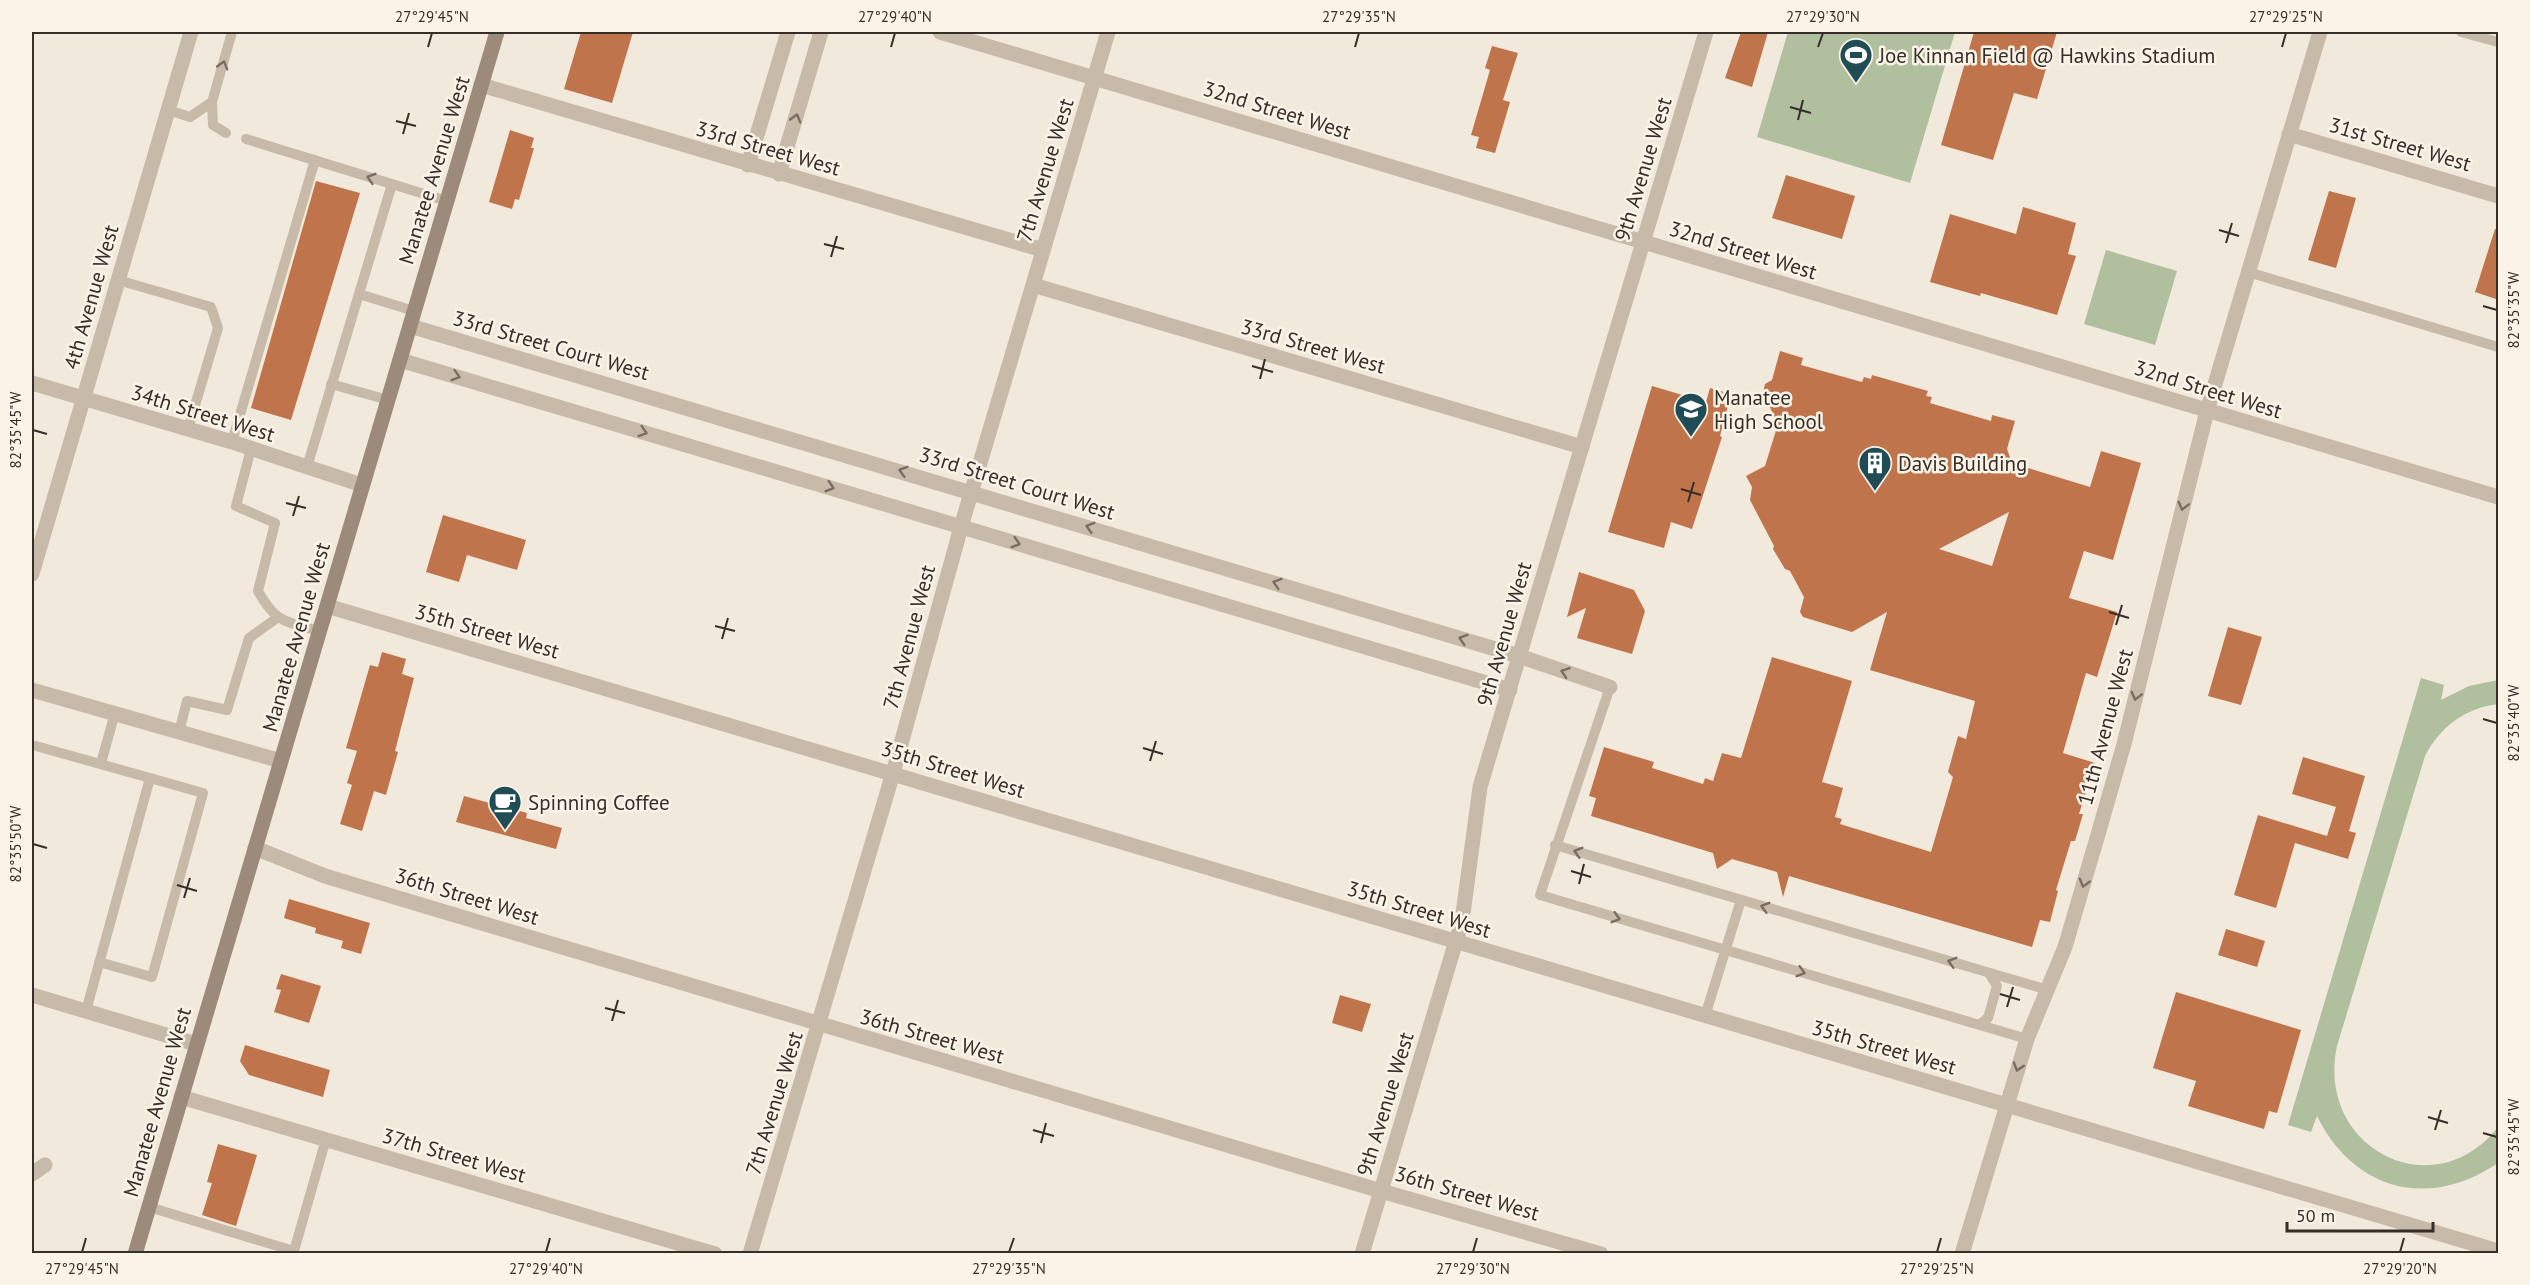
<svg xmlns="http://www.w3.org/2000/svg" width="2530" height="1285" font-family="'PT Sans',sans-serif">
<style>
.green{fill:#b0bf9d}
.building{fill:#c0744b;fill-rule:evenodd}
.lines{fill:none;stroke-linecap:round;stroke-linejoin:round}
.service{stroke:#c8baa9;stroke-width:10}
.minor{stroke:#c8baa9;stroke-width:15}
.tertiary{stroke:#c8baa9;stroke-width:15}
.secondary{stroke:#9c8a7a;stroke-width:15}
.oneway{stroke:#786d62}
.ticks{fill:none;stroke:#362e28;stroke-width:2}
.labels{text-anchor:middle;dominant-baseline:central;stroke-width:5;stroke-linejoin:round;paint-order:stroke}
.poi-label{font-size:21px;fill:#362e28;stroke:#f9f3e8;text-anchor:start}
.street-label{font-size:21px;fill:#362e28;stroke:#f9f3e8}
.neatline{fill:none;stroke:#362e28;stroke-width:2}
.ticks-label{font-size:15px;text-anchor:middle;fill:#362e28}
</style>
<rect width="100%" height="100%" fill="#f1e9dc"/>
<path class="green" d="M1788,32H1955L1910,183L1757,137Z
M2106,250L2177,271L2155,345L2084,324Z
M2421,678L2444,685L2441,700L2469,686L2498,680V704C2465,708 2440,727 2425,756L2337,1046C2315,1148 2434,1209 2498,1127V1162L2495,1165C2426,1210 2353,1189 2317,1116L2311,1132L2288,1125Z"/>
<path class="building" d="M581,32H633L612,103L564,89Z
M1741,32H1768L1752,87L1725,78Z
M1974,32H2057L2037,99L2014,93L1993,160L1941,145Z
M1492,46L1518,53L1503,100L1510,102L1495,153L1476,148L1479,137L1471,135L1490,70L1485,68Z
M510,130L534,138L531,148H534L519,200L515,199L512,209L489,202Z
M1786,175L1855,196L1842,239L1772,218Z
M316,181L360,193L291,420L251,408Z
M2329,191L2356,198L2336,268L2308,260Z
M2023,207L2076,223L2068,254L2076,256L2057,315L1981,293L1980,296L1930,282L1950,214L2016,234Z
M2495,229H2499V300L2475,292Z
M1780,351L1803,358L1801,365L1862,382L1864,377L1871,379L1872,375L1928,391L1926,396L1932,397L1930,403L1991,421L1992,415L2015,421L2007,449L2012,463L2090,487L2101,451L2141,463L2113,560L2084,551L2069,598L2117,612L2097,677L2086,673L2063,753L2095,763L2079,814H2083L2075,841H2071L2056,890L2058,891L2050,922L2040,920L2032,947L1789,876L1783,897L1777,872L1732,859L1717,869L1713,853L1591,816L1596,798L1589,796L1604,747L1654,762L1652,768L1703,784L1705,778L1713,781L1722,753L1741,758L1772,657L1852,681L1822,782L1843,788L1835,817L1842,819L1840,824L1931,852L1953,777L1948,772L1958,736L1966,739L1975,701L1870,670L1887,612L1852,632L1803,617L1800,612L1804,597L1790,571L1785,569L1773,549L1774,546L1750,500L1752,487L1746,476L1765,466L1778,424L1763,393L1765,384L1772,380ZM2009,512L1992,566L1939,549Z
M1652,386L1706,402L1710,388L1731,394L1720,436L1722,437L1692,529L1671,522L1664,548L1608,532Z
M443,515L526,540L517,570L467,555L459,582L426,572Z
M1579,572L1634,590L1645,611L1632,654L1577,638L1586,608L1567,617Z
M2228,627L2262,637L2241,705L2208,696Z
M382,652L406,659L402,674L414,678L395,751L398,752L386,795L374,791L362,831L340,824L352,785L347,783L357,751L346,748L370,665L378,667Z
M2303,757L2365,776L2349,831L2356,833L2348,859L2295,843L2276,908L2234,895L2258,815L2327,836L2336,807L2292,794Z
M464,796L527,813L526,818L562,828L556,849L456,822Z
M289,899L370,923L361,954L341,948L343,941L315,933L316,928L284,918Z
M2226,929L2265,941L2257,967L2218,955Z
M281,974L321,986L309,1023L274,1012L281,990L276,989Z
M2176,992L2301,1030L2277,1113L2269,1111L2264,1129L2188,1106L2196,1081L2153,1068Z
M1340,995L1371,1004L1362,1032L1332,1023Z
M245,1045L330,1070L323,1097L249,1075L240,1061Z
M218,1144L257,1155L236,1226L202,1215L212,1183L207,1182Z"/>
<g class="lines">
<path class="service" d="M2461,32L2498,42
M168,110L190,117L212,102
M226,133L213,125L212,102L232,32
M246,139L447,201
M2248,272L2498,347
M118,280L211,307L218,328L188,429
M359,294L414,311
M331,384L388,400
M232,442L315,160
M251,449L236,506L275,523L258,591C276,624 286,621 319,631
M307,467L392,184
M1610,687L1540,895L2027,1039
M179,732L187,701L227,710L249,638L277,618
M36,746L150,778
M101,763L115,713
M1555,845L2048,990
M86,1011L150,778L203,793L152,977L99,962
M1705,1016L1741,900
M1979,1025L1988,1018L1997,986L1989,973
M149,1207L294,1251L326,1139"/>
<path class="minor" d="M940,32L2498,497
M481,85L1043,250
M2289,134L2498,196
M748,165L788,32
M779,174L821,32
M1033,285L1582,447
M410,326L1519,656L1610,687
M400,360L1510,690
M32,383L232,442L362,485
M32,574L191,32
M327,606L2498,1251
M32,690L281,761
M255,848L325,876L438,910L1381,1191L1601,1254
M32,995L196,1044
M181,1097L715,1254
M32,1174L45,1165
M750,1254L893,773L961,527L1108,32
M1962,1254L2027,1039L2065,947L2099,831L2124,744L2207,411L2320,32"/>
<path class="tertiary" d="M1362,1254L1462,921L1480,787L1706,32"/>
<path class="secondary" d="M135,1254L497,32"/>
</g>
<defs><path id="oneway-chevron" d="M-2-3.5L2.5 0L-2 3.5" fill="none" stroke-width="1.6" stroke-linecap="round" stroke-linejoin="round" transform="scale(1.5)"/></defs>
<g class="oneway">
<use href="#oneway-chevron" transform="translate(223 65) rotate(-74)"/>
<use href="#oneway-chevron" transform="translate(796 118) rotate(-74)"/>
<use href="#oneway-chevron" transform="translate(371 178) rotate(-163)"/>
<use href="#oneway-chevron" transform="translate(456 376) rotate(17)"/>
<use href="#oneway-chevron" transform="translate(643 432) rotate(17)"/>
<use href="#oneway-chevron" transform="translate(903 471) rotate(-164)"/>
<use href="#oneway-chevron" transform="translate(830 487) rotate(17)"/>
<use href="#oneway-chevron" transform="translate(2183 506) rotate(104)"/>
<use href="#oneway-chevron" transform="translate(1090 527) rotate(-163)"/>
<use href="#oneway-chevron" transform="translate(1016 543) rotate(17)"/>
<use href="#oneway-chevron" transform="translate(1277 583) rotate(-163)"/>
<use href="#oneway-chevron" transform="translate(1463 639) rotate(-163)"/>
<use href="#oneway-chevron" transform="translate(1565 672) rotate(-161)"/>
<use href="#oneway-chevron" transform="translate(2136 696) rotate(104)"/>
<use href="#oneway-chevron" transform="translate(1578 852) rotate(-164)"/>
<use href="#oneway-chevron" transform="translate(2084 883) rotate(106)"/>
<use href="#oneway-chevron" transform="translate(1765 907) rotate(-164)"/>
<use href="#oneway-chevron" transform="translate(1616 918) rotate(16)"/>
<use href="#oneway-chevron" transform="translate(1952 962) rotate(-164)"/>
<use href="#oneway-chevron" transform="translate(1801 972) rotate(16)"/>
<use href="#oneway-chevron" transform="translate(2018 1067) rotate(107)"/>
</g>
<path class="ticks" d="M428,47L432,33M891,47L895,33M1355,47L1359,33M1818,47L1823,33M2282,47L2286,33M1790,107L1811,113M1798,120L1803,100M396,121L416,126M403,134L409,113M2219,230L2239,236M2226,243L2232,223M824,244L844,249M831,257L837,236M2483,306L2497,310M1252,366L1273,372M1260,379L1265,359M33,430L47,434M1681,489L1701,495M1688,502L1694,482M286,503L306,508M293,516L299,496M2109,612L2129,618M2116,625L2122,605M715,626L735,631M722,639L728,618M2483,719L2497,723M1143,748L1163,754M1150,761L1156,741M33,844L47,848M1571,871L1591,877M1579,884L1584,864M177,885L197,891M184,898L190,878M2000,994L2020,1000M2007,1007L2013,987M605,1008L625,1013M612,1021L618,1000M2428,1117L2448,1123M1033,1130L1054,1136M2435,1130L2441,1110M2483,1133L2497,1137M1041,1143L1046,1123M82,1252L86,1238M546,1252L550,1238M1009,1252L1014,1238M1473,1252L1477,1238M1937,1252L1941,1238M2400,1252L2404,1238"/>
<defs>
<g id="stadium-pin" transform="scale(1.725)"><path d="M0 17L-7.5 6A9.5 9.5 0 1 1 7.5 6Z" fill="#204c55" stroke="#f9f3e8"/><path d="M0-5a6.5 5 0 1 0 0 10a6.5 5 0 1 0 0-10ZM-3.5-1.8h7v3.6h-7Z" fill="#fff"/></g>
<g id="school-pin" transform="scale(1.725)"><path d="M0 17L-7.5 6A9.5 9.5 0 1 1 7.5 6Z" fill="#204c55" stroke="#f9f3e8"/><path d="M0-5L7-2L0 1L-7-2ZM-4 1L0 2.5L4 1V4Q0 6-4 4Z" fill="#fff"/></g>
<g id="building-pin" transform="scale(1.725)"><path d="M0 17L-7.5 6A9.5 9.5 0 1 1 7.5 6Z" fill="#204c55" stroke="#f9f3e8"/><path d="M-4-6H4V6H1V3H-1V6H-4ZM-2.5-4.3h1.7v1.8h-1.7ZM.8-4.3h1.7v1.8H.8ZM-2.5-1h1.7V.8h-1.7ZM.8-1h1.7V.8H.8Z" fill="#fff"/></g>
<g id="cafe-pin" transform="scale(1.725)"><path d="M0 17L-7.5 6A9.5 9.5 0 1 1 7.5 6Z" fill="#204c55" stroke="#f9f3e8"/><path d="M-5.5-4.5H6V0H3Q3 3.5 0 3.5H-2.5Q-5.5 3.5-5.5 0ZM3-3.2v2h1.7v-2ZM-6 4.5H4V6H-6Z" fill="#fff"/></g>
</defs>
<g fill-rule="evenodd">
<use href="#stadium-pin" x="1856" y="55"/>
<use href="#school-pin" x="1691" y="409"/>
<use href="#building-pin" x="1875" y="463"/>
<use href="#cafe-pin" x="505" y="802"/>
</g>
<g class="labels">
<g class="poi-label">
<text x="1879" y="55">Joe Kinnan Field @ Hawkins Stadium</text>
<text x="1714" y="397">Manatee<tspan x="1714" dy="24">High School</tspan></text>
<text x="1898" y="463">Davis Building</text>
<text x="528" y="802">Spinning Coffee</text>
</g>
<g class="street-label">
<text transform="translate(1277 110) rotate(17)">32nd Street West</text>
<text transform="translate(2400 144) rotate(16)">31st Street West</text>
<text transform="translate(768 148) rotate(16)">33rd Street West</text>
<text transform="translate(1643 169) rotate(-73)">9th Avenue West</text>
<text transform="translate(434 170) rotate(-73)">Manatee Avenue West</text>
<text transform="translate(1045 170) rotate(-73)">7th Avenue West</text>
<text transform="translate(1743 250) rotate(17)">32nd Street West</text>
<text transform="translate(91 297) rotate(-74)">4th Avenue West</text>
<text transform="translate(551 345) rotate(16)">33rd Street Court West</text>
<text transform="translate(1313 346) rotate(16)">33rd Street West</text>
<text transform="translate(2208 389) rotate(17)">32nd Street West</text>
<text transform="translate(203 413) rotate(17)">34th Street West</text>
<text transform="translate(1017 483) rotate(17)">33rd Street Court West</text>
<text transform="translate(487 631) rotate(16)">35th Street West</text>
<text transform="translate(1504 634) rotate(-74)">9th Avenue West</text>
<text transform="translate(296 637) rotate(-74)">Manatee Avenue West</text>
<text transform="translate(909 637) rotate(-75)">7th Avenue West</text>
<text transform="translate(2105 727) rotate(-75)">11th Avenue West</text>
<text transform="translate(953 769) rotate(17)">35th Street West</text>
<text transform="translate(467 896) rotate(17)">36th Street West</text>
<text transform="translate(1419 909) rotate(17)">35th Street West</text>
<text transform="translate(932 1036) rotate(16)">36th Street West</text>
<text transform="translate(1884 1047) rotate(16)">35th Street West</text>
<text transform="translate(157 1102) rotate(-74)">Manatee Avenue West</text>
<text transform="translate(774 1103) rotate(-73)">7th Avenue West</text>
<text transform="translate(1385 1104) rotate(-73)">9th Avenue West</text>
<text transform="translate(454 1155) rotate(16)">37th Street West</text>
<text transform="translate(1467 1193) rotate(16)">36th Street West</text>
</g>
</g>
<rect width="2530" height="1285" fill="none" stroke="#f9f3e8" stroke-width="66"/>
<path d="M2287 1222v9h146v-9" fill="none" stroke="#362e28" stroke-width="3"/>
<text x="2296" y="1222" font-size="18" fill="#362e28" stroke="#f9f3e8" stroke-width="4.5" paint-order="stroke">50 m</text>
<rect x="33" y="33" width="2464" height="1219" class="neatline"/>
<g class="ticks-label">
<text x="432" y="22">27°29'45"N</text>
<text x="895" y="22">27°29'40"N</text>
<text x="1359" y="22">27°29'35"N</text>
<text x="1823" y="22">27°29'30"N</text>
<text x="2286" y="22">27°29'25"N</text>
<text transform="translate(2514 310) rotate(-90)" y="5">82°35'35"W</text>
<text transform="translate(16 430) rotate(-90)" y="5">82°35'45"W</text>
<text transform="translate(2514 723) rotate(-90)" y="5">82°35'40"W</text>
<text transform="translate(16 844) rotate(-90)" y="5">82°35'50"W</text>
<text transform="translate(2514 1137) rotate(-90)" y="5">82°35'45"W</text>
<text x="82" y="1274">27°29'45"N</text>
<text x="546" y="1274">27°29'40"N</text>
<text x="1009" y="1274">27°29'35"N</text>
<text x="1473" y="1274">27°29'30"N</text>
<text x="1937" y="1274">27°29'25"N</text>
<text x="2400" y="1274">27°29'20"N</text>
</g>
</svg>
